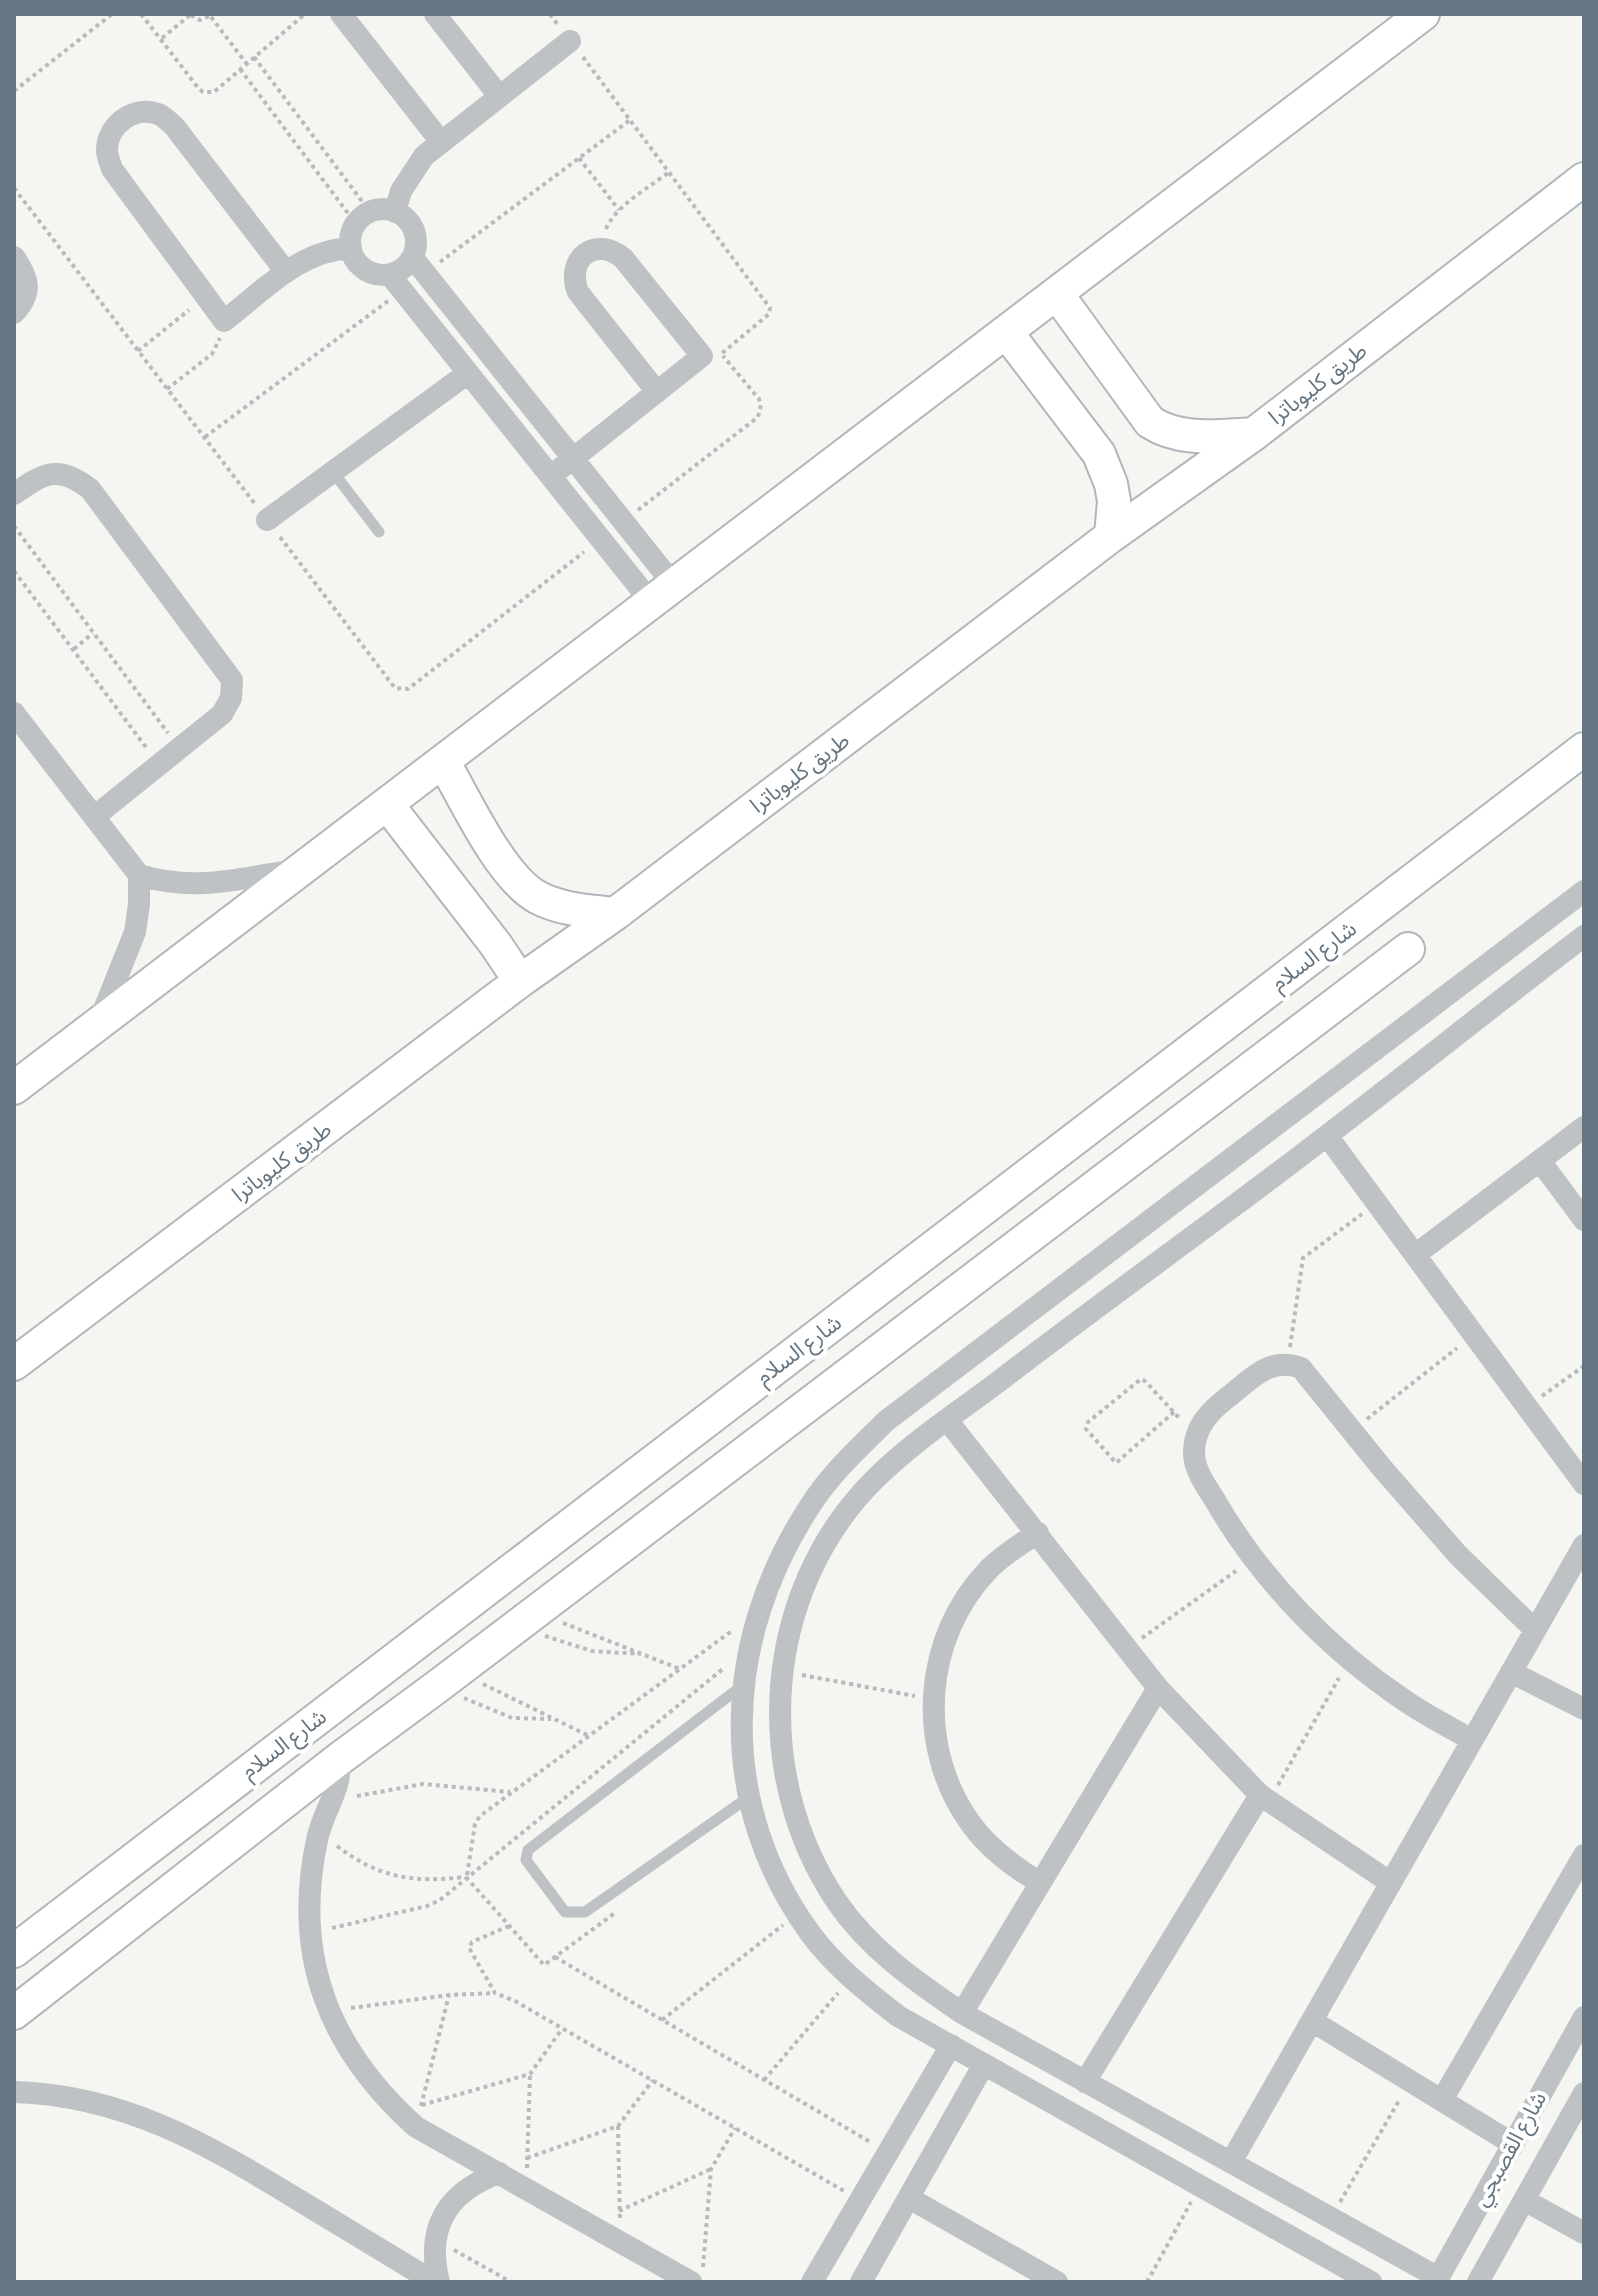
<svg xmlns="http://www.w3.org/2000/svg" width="1598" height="2296" font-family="'Alegreya Sans','Noto Sans Arabic',sans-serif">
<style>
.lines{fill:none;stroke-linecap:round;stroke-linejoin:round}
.secondary-casing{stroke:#b0b6ba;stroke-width:36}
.path{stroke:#b8bbbd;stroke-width:4;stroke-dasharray:4 4;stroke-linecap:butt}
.lane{stroke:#bec2c5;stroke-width:11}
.street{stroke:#bec2c5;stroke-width:22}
.secondary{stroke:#fff;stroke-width:32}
.labels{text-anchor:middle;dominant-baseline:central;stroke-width:8;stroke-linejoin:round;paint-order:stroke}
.street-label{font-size:22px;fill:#657581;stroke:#fff}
</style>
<rect width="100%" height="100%" fill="#f5f5f1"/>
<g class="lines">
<g class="secondary-casing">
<path id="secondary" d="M1057,294L1150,422C1181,442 1218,436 1254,434
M1007,333L1099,454L1111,484L1114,501L1111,536
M443,761C465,799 500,876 537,897C561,910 589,911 615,914
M387,804L496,945L520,981
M14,1088L1423,14
M14,1364L520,981L615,914L1111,536L1254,434L1584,179
M14,1951L1584,749
M14,2013L339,1759L438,1686L1408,949"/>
</g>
<path class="path" d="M141,14L199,89L203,92H214L305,14
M550,14L558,25
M191,15L200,20L213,14
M211,17L246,63
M162,38L190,15
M254,57L370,212
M583,57L770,308L769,314L720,355
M240,69L356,224
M14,91L112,14
M579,158L619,210
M14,188L255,504
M606,229C616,205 649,188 669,172
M440,262L630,120
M138,351L189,310
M167,389L212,354L220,338
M205,437L388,301
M638,510L758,417L761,405L759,399L723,356
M14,526L168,733
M280,537L395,688L408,689L584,552
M14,571L148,750
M74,649L93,633
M1290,1347L1303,1258L1362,1214
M1542,1396L1584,1366
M1174,1412L1116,1463L1086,1429L1088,1422L1141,1379L1145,1381L1181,1420
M1367,1419L1457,1348
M563,1623L680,1669
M545,1636L592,1651L641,1654
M1142,1638L1236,1571
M802,1675L915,1696
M483,1684L589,1736
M464,1698L512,1718L551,1719
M1278,1785L1339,1678
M357,1796L423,1784L510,1792
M337,1846C379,1878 413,1883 464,1877
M467,1875L475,1824L480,1816L733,1630
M466,1877L544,1965L615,1913
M509,1926L472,1942L469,1948L495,1993L515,2001L844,2191
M332,1928L427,1906L440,1900L724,1668
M555,1957L872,2143
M351,2008L449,1995L495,1993
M662,2020L783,1925
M764,2080L838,1993
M422,2105L530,2074L562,2029
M421,2106L449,1995
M618,2126L620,2220
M527,2158L618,2126L653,2080
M527,2168L530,2074
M1340,2202L1400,2099
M619,2211L711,2169
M454,2250L511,2282
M703,2267L711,2169L735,2128
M1147,2282L1191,2202"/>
<path class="lane" d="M333,472L379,532
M743,1685L528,1850L526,1860L565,1912H585L749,1797"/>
<path class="street" d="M341,14L441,142
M435,14L499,96
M350 242a33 33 0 1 1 66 0a33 33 0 1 1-66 0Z
M395,212L401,191L424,156L570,41
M14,257C29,278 33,293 14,313
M413,258L674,585
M286,272L174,126C169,122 164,116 158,114C134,105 107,125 107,150C107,156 110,163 112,169L224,321C263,291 300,250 351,248
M390,275L651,602
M551,476L702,356L623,258C595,235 565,259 578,292L657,392
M14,494C44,473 58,464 90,489L232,680L231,698L222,714L94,817
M267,520L468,373
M14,713L139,875C195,892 238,879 295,870
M99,1022L135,932L139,904V875
M1328,1137L1584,1484
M1540,1161L1584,1220
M1415,1255L1584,1127
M947,1420L1158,1688L1260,1795L1391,1883
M1038,1533C1020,1544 1003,1555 989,1569C923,1637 915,1747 971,1824C989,1849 1014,1867 1040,1883
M1511,1672L1584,1709
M1472,1740C1450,1727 1425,1715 1404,1700C1331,1651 1264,1583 1219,1507C1210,1491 1194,1472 1194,1453C1194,1425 1212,1409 1232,1394C1254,1376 1271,1357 1301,1368L1382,1468L1458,1555L1535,1630
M339,1759C344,1786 322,1813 317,1840C292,1957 329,2049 416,2127L691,2282
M962,2013L1158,1688
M1312,2021L1513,2144
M1085,2082L1260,1795
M14,2092C123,2095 207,2144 297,2199C343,2227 388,2254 434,2282
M1442,2100L1584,1855
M1231,2162L1584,1545
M909,2198L1057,2282
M1524,2200L1584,2233
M1439,2278L962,2013C915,1981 869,1949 837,1902C750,1773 763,1591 874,1480C910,1444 954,1415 994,1385C1071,1326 1149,1269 1227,1211C1348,1122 1465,1027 1584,936
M439,2282C425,2228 447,2192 499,2173
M812,2282L951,2045
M861,2282L984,2064
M1371,2282L898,2016C866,1991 834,1966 810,1933C715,1802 723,1639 810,1506C830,1474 859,1448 886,1421L1584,891
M1436,2282L1584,2017
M1478,2282L1584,2093"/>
<use href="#secondary" class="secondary"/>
</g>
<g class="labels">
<g class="street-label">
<text transform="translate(1318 384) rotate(-38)">طريق كليوباترا</text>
<text transform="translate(800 773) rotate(-37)">طريق كليوباترا</text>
<text transform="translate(1314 956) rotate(-37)">شارع السلام</text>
<text transform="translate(282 1162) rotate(-37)">طريق كليوباترا</text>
<text transform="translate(799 1350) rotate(-37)">شارع السلام</text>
<text transform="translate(284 1744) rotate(-37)">شارع السلام</text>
<text transform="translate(1510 2149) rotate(-61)">شارع القصبجي</text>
</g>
</g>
<rect width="1598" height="2296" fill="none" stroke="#657581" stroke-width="32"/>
</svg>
